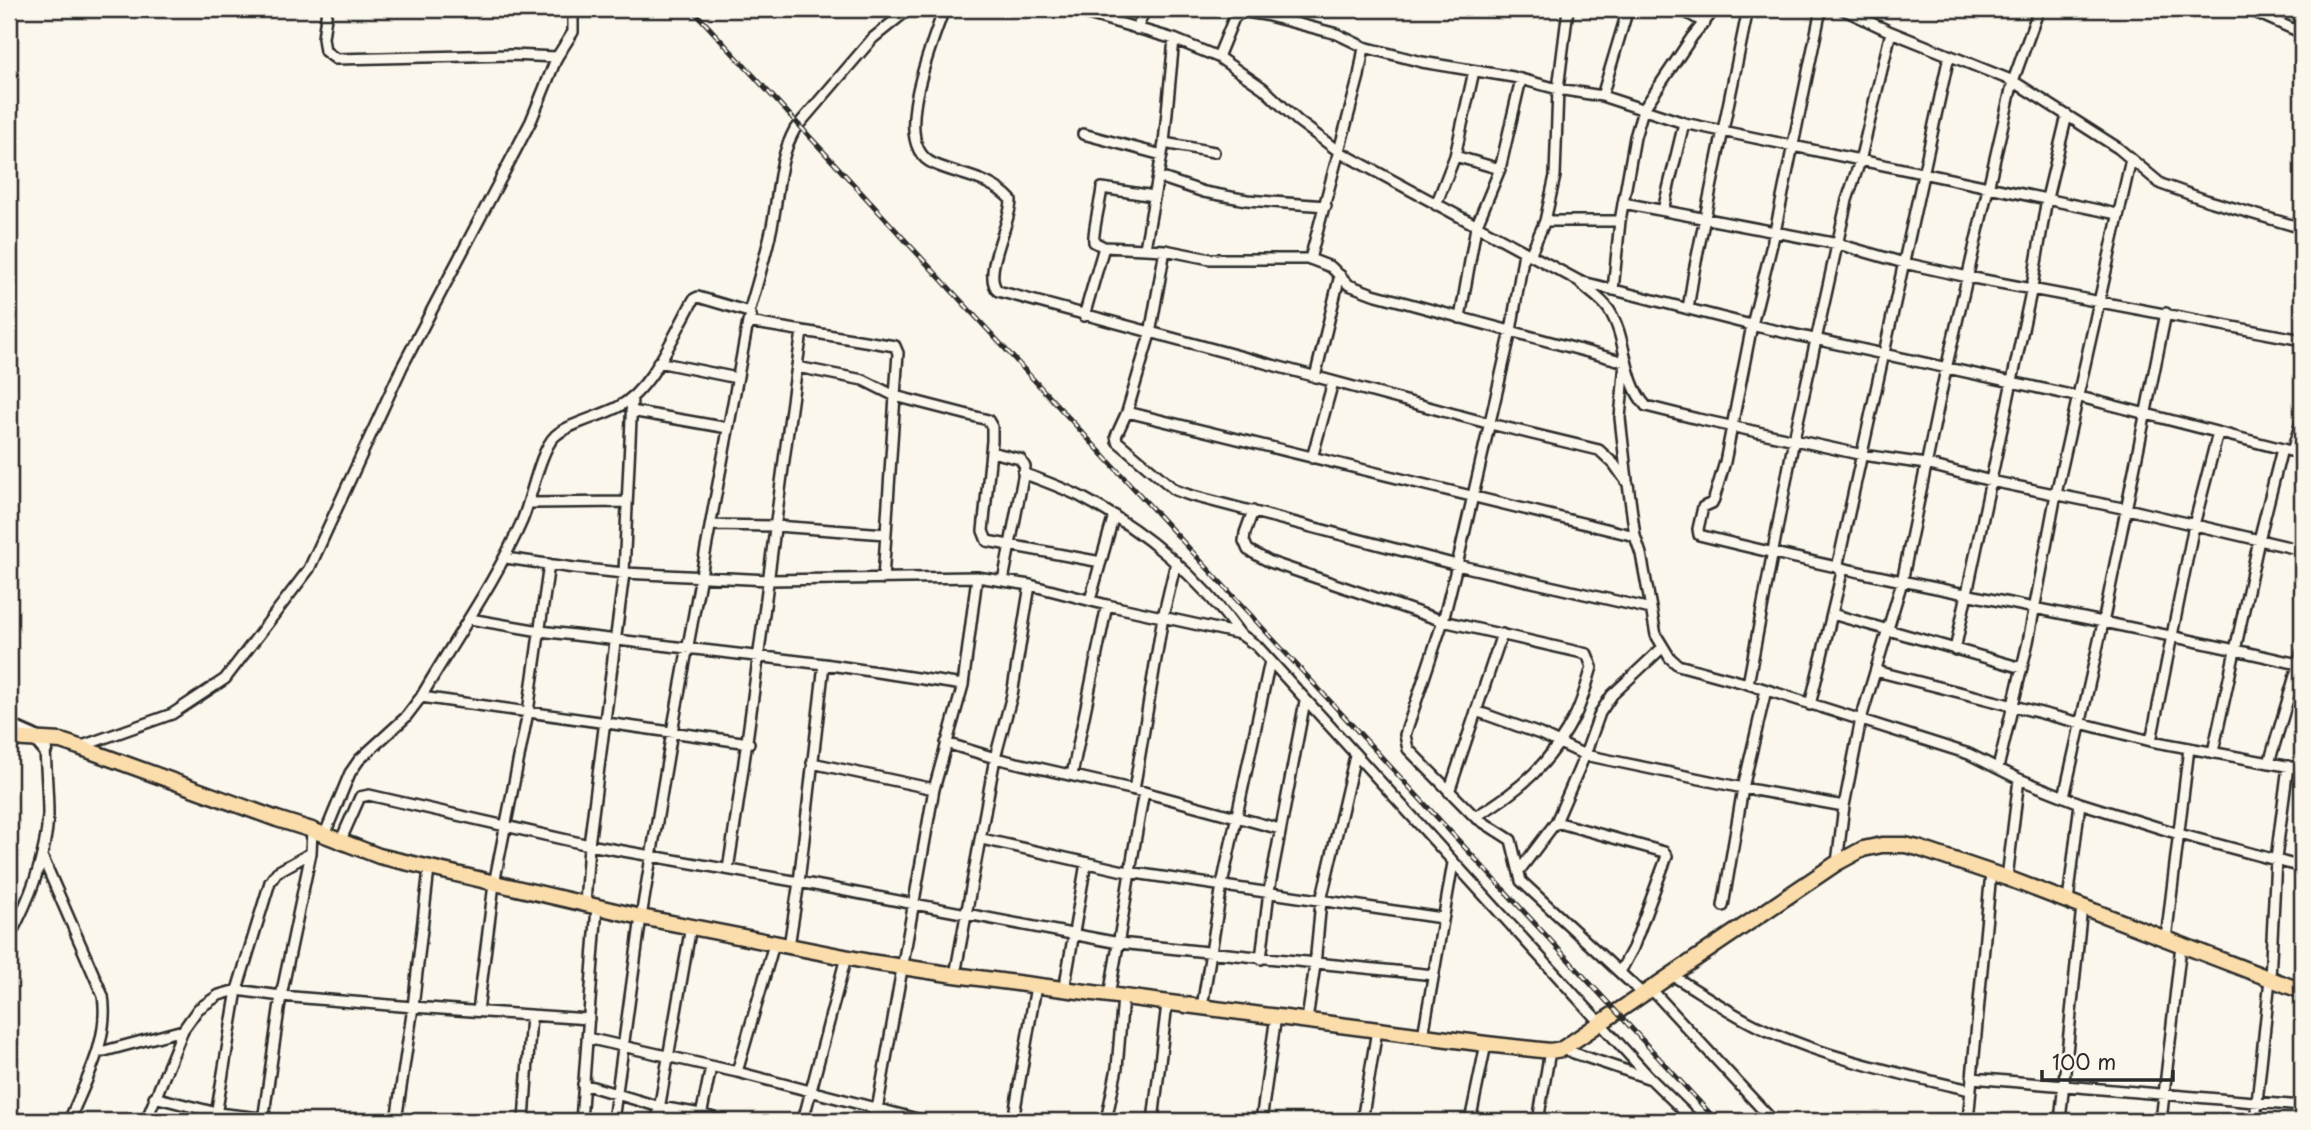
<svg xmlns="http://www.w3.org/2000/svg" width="2311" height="1130" font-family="'Playpen Sans',sans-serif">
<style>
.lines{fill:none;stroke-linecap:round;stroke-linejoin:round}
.street-casing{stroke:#2b2b2b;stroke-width:14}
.secondary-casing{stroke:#2b2b2b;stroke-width:18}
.primary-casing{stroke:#2b2b2b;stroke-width:19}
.street{stroke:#fbf7ec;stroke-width:9}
.secondary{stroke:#fbf7ec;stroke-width:12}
.primary{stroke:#fbddab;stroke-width:14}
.rail-casing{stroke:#2b2b2b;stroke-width:5}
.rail{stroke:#fbf7ec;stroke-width:2.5;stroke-dasharray:8;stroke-linecap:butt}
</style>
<rect width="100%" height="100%" fill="#fbf7ec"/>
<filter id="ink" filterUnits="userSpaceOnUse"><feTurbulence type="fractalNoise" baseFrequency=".0143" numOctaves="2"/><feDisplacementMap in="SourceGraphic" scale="14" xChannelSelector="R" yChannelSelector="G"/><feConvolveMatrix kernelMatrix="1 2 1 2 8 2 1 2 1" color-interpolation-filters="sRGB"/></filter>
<g filter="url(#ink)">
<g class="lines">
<g class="street-casing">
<path id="street" d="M327,9L323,38L325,51L336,59L511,55L557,57
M944,9C933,42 888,145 934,164C961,176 990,177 1011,200C1011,224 981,274 998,291L1491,424L1599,450L1614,464L1628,484L1635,536L1641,554L1656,635L1670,658L1678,665L1748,684L1969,754L2019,779L2080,803L2179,834L2302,867
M1071,9L1174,39L1218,57L1263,88L1298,121L1338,151L1579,281L1755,326L2080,397L2302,454
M1680,9L1705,23
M1821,9L1775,232L1752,325L1725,462L1714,499L1712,503L1703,507L1698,529L1699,535C1899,585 2102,618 2302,665
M1842,9L1891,32L2013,81L2118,148L2161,184L2206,200L2302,228
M2248,9L2302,33
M1137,29L1145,9
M1218,57L1234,18L1239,14L1246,12L1265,15L1337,34L1364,47L1422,62L1513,77L1558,89L1602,96L1684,123L2117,214
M1602,96L1628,9
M1083,134L1162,155
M1164,143L1214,152
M1455,156L1500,169
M1159,177L1204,192L1247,200L1326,206
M1154,196L1102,188C1101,200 1092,233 1094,242L1104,247L1165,250L1210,259H1310L1331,267L1349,285L1373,294L1625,362
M1623,203L1838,244L1904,263L1968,277L2302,340
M1436,205L1455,156L1474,71
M1663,210L1684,123
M1545,221H1620
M1145,248L1164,143L1174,39
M1165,250L1150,334L1127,412L1116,436L1117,441L1175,490L1189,495L1457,565L1651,609
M1530,255L1545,221L1555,176L1558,89L1568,9
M1310,259L1359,76L1364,47
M1581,284C1590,292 1603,300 1609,310C1628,339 1622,379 1646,406L1698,419L1863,455L1926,464L1991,481L2127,509L2302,550
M1613,290L1620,221L1635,137L1643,110L1692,37L1715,9
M1688,309L1694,271L1748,9
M749,312C757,285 765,258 771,231C779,197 777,161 795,129L873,38L909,9
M1084,316L1104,247
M1460,318L1476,227L1500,169L1521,79
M748,322L895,346L898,353L895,396L883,579
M658,362L737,378
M1625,362L1620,418L1627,480
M797,367L863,380L895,396L988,420L992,427V441L983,531L987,541L1101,562
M1315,377L1340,275
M631,411L728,428
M1127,412L1635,536
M2292,451L2302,419
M991,452L1020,459L1025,467L1003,581
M1312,458L1333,382
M1023,473C1043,481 1064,488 1083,498C1144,530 1200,578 1240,634
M530,503L626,502
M1253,511L1245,533L1244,541L1248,550L1270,562L1443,621L1587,654L1592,667C1587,683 1583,699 1576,714C1551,763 1521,790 1475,817L1408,749L1405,735L1443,621L1457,565L1511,331L1524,252
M711,525L776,526L886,534
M506,558L574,568L624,573L769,580L977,577L1030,585L1107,605L1240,634L1257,646L1652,1080L1694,1121
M1837,568L1949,56
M1090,600L1114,515
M1832,614L2022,668
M470,619L540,631L824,664L963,685
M1955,650L2032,287L2047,198L2067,115
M1876,671L2151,741L2302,769
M1748,684L1794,439L1847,200L1860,161L1891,32
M421,697L749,743
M1810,705L1843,568
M1476,711L1540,734L1585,755L1743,788L1844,806
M2151,741L2194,525L2218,433
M946,743L995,758L1144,792L1280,829
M79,747L172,714L225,679L309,569L402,367L531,121L557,57L573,32V9
M2213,752L2259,540L2282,449
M812,763L934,789
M2269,763L2302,652
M1998,768L2028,642L2056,494L2131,159
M1072,775L1107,605
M1134,790L1163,617L1176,562
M1449,792L1502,634
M2064,797L2103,623L2166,313
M1475,817L1511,840L1521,881L1644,995
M1556,822L1664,852L1667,856L1633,948L1620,972
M324,836L350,773L359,760L405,718L421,697C455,638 495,583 522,521C531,500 540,450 555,436C570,423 599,417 618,407C653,389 674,333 694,299L698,297L749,312L751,316L748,322L672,732L641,917L613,1121
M982,839L1128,872L1442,918
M340,842L360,797L369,795L589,845L799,882L1119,943L1434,975
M42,856L103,996C110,1040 85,1082 69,1121
M1837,863L1844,806L1861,719L1902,582L1946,369L2013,81L2039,9
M728,869C757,690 775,511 802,332
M1519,871L1556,822L1585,755L1600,713L1612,695L1662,648
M2007,878L2019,779
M2068,901L2080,803
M585,905L589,845L624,573L632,397
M1723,906L1743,788L1766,690
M9,938C29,900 46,859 48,815C48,793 46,771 45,750
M2166,939L2189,748
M789,946L799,882L824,664
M1261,959L1269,891L1305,701
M955,975L995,758L1012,695L1030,585
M1673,976C1700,992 1727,1011 1755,1025C1824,1058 1897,1073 1970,1090
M1064,990L1086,863
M1652,990L1773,1121
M1109,995C1122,928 1131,860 1144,792
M1202,1007L1222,885L1270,661
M478,1011L494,884L528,712L549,564
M1307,1020L1315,965L1321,901L1355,756
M1423,1036L1453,863
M587,1038L737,1072L925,1121
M1562,1049L1651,1079
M97,1053L183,1030
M737,1072L774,944
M1972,1078L2302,1106
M583,1084L660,1107L701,1114L723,1121
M154,1097L217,1113L288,1121
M146,1121L183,1030L198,1009L219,995L237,990L281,996L413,1007L589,1019
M215,1121L237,990L270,882L277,872L311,853
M263,1121L281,996L311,853L312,830
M396,1121L413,1007L429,869
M524,1121L531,1015
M581,1121L597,907
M657,1121L691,926
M700,1121L711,1067
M803,1121L846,957
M875,1121L934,789L963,685L977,577
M1013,1121L1036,986
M1106,1121L1117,1068L1123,997
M1153,1121L1167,1004
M1261,1121L1276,1016
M1362,1121L1377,1030
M1470,1121L1486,1044
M1538,1121L1550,1051
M1968,1121L1991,872
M2060,1121L2082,906
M2161,1121L2181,945
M2255,1121L2270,979L2276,859L2288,766"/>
</g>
<g class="secondary-casing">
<path id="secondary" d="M9,726L34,737L45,750"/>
</g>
<g class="primary-casing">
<path id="primary" d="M9,738L61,741L79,747L277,819L312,830L379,856L641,917L870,962L955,975L1486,1044L1550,1051L1562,1049L1837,863L1863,849L1882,845H1905L1918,848L2007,878L2302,991"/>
</g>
<use href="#street" class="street"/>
<use href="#secondary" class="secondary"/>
<use href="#primary" class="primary"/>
<g class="rail-casing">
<path id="rail" d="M692,9L1717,1121"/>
</g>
<use href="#rail" class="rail"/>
</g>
</g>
<rect width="2311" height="1130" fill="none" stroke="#fbf7ec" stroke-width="35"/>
<rect x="18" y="18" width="2276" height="1095" fill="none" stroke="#2b2b2b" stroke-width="2.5" filter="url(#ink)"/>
<path d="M2042 1070v10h131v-10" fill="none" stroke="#2b2b2b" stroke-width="3.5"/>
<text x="2052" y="1070" font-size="21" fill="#2b2b2b" stroke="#fbf7ec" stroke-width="5" paint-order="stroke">100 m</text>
</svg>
